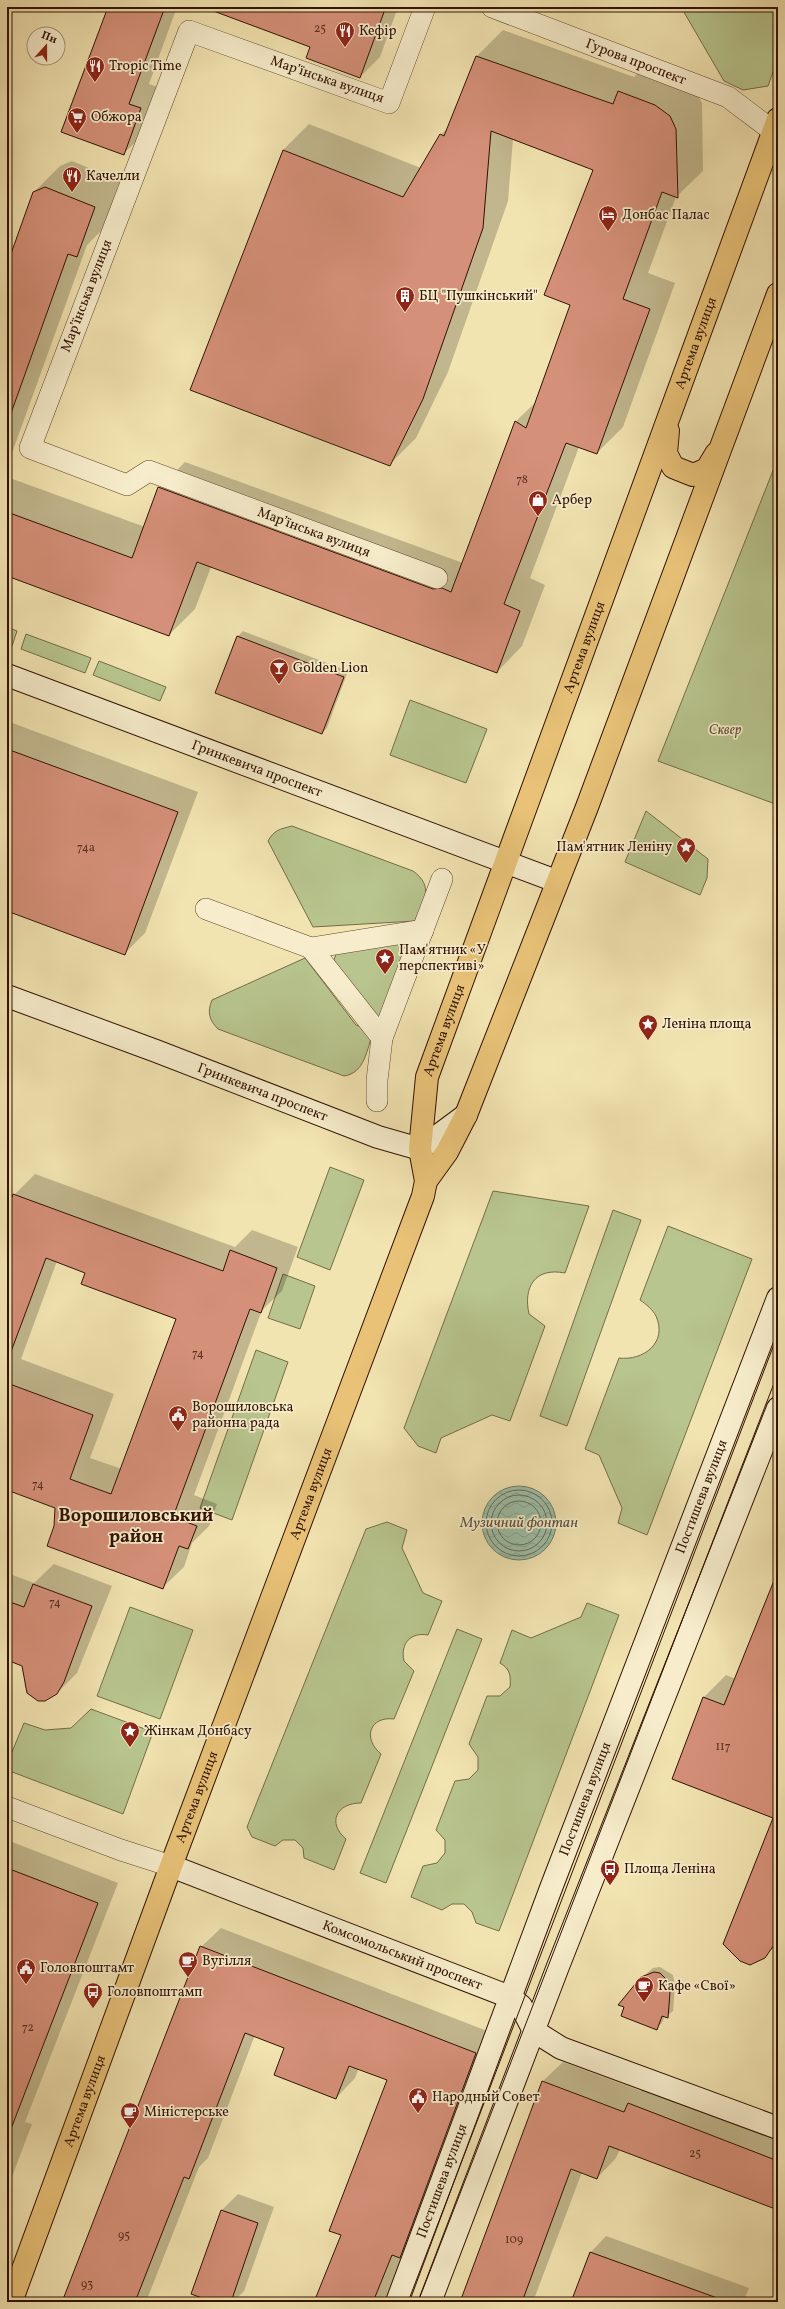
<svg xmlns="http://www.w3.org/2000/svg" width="785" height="2309" font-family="Vollkorn,serif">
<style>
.green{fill:#b8c58e;stroke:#746c48}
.water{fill:url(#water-waves);stroke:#717a66}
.shadow{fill:#0003;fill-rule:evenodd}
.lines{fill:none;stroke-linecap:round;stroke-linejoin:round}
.shore{stroke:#666855;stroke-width:1}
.building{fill:#d59079;stroke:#311202}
.street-casing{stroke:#61462e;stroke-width:22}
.secondary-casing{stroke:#311202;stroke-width:24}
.primary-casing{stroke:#311202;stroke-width:24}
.street{stroke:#f7edcc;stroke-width:21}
.secondary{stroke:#f7edcc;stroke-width:22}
.primary{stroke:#e9c278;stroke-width:22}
.tram{stroke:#311202;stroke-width:1}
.labels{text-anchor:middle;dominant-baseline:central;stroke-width:3.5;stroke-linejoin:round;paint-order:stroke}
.number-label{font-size:12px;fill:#5a3220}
.poi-label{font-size:14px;fill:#311202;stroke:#f7edcc;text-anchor:start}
.street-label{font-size:14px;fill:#311202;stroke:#f7edcc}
.park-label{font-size:14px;font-style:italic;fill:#605133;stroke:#f7edcc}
.water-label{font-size:15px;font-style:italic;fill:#564f3c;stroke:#f7edcc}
.district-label{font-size:18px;font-weight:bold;fill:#311202;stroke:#f7edcc}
</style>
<defs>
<pattern id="water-waves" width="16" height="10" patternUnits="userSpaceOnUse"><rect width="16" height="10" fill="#9cbfa8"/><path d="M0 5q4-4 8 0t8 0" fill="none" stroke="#87a38f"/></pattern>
</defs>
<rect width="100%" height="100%" fill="#f2e4b1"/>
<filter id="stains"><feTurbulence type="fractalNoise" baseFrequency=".005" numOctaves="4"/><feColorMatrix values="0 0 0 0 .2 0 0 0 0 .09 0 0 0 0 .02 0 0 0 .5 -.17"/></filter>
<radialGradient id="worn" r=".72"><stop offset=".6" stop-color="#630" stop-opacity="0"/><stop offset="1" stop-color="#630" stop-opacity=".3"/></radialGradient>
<path class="green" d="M681,7H778V58L768,86L743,90L724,81Z
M778,458V805L658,761Z
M7,627L17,631L12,646L7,644Z
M26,634L91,658L85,673L21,649Z
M99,661L166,687L160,701L93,675Z
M410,700L487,729L466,783L390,755Z
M646,811L708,859L707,878L700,895L625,862Z
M292,826L413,871C435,887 423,901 415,921L313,927L268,841C274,830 280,829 292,826Z
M397,940L408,944L380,1017L368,1013L331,967L339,947Z
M305,958L356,1025L373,1032C367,1049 365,1073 344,1076L218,1029C209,1020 207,1012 212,1000Z
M330,1167L364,1180L330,1270L297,1257Z
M493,1191L589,1206L565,1273C535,1267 523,1287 529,1314L545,1326L510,1421L492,1415L441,1438L436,1453L418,1446L404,1428Z
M613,1210L641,1220L567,1426L540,1416Z
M668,1226L752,1259L647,1535L618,1523L622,1508L599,1455L585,1449L619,1358C643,1361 668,1343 656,1316C653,1310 646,1304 640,1300Z
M283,1274L315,1286L300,1329L268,1318Z
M256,1350L288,1362L232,1520L200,1508Z
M387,1522L407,1530L402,1548L423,1593L442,1601L428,1635C411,1632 400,1643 404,1661L414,1671L394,1719C370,1716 362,1738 381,1754L361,1803C336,1803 327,1823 346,1839L334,1870L304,1858L303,1848L295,1840H283L275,1846L252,1837L247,1827L366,1529Z
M587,1603L619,1615L499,1931L476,1923L472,1912L464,1904H452L442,1910L411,1897L423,1866L437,1863L445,1853V1840L436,1830L455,1781L469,1779L478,1770V1757L469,1744L487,1696H500L510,1687C511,1675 510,1669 500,1663L512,1630L531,1638L581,1617Z
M130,1607L193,1630L160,1719L97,1696Z
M457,1629L482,1639L386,1883L360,1873Z
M91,1709L153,1732L123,1814L7,1770V1764L24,1723L45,1730L71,1728Z"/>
<path class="water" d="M482 1523a37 37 0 1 1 74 0a37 37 0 1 1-74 0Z"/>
<path class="shadow" d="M108,7H177L149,84L161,88L144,134L123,154Z
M205,7H398L380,57L360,77L311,47Z
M503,30L634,77L645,66L695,90L702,103L703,171L676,197L648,273L675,283L623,427L597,453L579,447L530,578L545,585L522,646L497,672L211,567L195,609L169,635L7,575V477L145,527L159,488L185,462L463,563L516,421L537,401L572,304L594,169L513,139L508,201L448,372L416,438L390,464L283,150L309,124L421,168L441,135L449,126L477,56Z
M72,161L120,181L102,230L87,245L7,467V268L34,192L60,166Z
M243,631L348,671L327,728L322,733L216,693L238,636Z
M7,721L198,792L145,933L125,953L7,910Z
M35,1174L235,1247L252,1230L298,1247L282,1291L262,1310L194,1495L217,1504L209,1526L192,1543L184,1567L162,1588L55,1527L56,1508L7,1489V1214L14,1195ZM57,1261L87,1272L178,1319L122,1469L90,1458L114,1394L21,1359Z
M54,1564L112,1586L77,1673L56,1694L33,1697L25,1687L23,1665L7,1659V1573L34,1583Z
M778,1572V1947L775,1946L764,1957L774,1817L673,1779L704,1697L726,1675L736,1679Z
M7,1840L118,1883L25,2122L32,2124L7,2190Z
M221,1928L495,2034L384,2302H315L342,2235L389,2080L359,2068L355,2078L336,2098L285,2047L255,2035L208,2158L199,2167L146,2302H63L201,1947Z
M660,1967L673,1975L675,1986L673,2011L667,2016L665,2015L662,2023L656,2028L637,1982L653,1968Z
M563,2062L641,2091L648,2084L778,2134V2209L620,2149L616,2158L597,2178L582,2172L533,2302L461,2300L543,2081Z
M238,2194L274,2207L244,2291L233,2302H216L192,2294L222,2210Z
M606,2236L749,2288L743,2302H586L574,2297L591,2252Z"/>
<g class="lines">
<path class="shore" d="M486 1523a33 33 0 1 1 66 0a33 33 0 1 1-66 0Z
M491 1523a28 28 0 1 1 56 0a28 28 0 1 1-56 0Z
M497 1523a22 22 0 1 1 44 0a22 22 0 1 1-44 0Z"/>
</g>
<path class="building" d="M108,7H165L129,104L141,108L124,155L61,132Z
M209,7H372L384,12L360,78L306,58L310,47L208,9Z
M476,56L613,104L618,91L655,105L670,116L676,129L678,198L662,192L623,299L650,309L597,454L566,443L504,604L520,611L497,673L197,562L169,636L7,576V512L132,558L158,487L433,589L442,588L451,592L515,421L526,428L570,305L544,295L593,170L491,131L483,228L423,399L390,466L190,390L283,150L403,197L440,134L444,136Z
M45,187L95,207L77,257L68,254L10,416L7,415V265L33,192Z
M237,636L344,677L322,734L215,693Z
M7,749L178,812L125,955L7,911Z
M13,1194L223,1271L230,1250L277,1268L261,1313L250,1309L173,1517L197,1526L188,1549L179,1546L163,1589L47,1546L54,1526L55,1508L7,1490V1383L93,1415L70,1479L111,1494L176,1319L81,1284L85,1273L46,1258L9,1357H7V1211Z
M777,1573L778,1939L765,1958L750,1965L740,1961L723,1944L773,1818L672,1779L703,1697L724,1705Z
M33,1584L92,1606L64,1682L57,1694L45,1701H38L27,1693L22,1666L7,1660V1601L24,1607Z
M7,1868L98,1903L9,2134H7Z
M200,1946L476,2053L400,2258L392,2255L373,2302H314L341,2235L329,2231L387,2080L349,2066L336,2099L274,2075L284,2048L245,2033L189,2179L184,2177L135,2302H62Z
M654,1972L660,1973L668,1981L670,1992L668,2018L662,2016L657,2030L621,2016L624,2007L618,2005L641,1977Z
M542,2081L624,2112L628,2103L778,2161V2210L609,2146L597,2179L571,2169L522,2302H460Z
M221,2210L258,2223L231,2302H213L191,2294Z
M590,2252L720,2299V2302H571Z"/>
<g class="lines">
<g class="street-casing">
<g id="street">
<path id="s1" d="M425,7L389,103L189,31L30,448L127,485L149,471L437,578"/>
<path id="s2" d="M492,7L728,97L773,131"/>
<path d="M206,909L311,948L423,930"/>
<path d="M311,948L382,1038"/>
<path d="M377,1101V1080L382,1038L442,879"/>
<path d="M7,1807L121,1850L171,1866"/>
</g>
</g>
<g class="secondary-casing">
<g id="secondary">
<path id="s3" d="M7,675L556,881"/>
<path id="s4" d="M7,996L156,1051L378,1137L420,1149L466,1115"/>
<path id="s5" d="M171,1866L510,1997L521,2006L534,2031L561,2048L778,2128"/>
<path id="s6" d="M397,2302L551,1888L778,1298"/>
<path d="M430,2302L557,1969L778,1408"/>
</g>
</g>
<g class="primary-casing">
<g id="primary">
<path d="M668,431L666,453L673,467L693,475L707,469L716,454"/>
<path d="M426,1181L447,1152L466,1115L587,807L778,294"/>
<path id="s7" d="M11,2302L171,1866L423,1196L426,1181L420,1149L427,1077L778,119"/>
</g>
</g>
<use href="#street" class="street"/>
<use href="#secondary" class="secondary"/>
<use href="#primary" class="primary"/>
<path class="tram" d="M408,2302L778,1334
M418,2302L778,1373"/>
</g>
<defs>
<g id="restaurant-pin" transform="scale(1)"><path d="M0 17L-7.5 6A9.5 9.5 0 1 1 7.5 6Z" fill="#8f2418" stroke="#f7edcc"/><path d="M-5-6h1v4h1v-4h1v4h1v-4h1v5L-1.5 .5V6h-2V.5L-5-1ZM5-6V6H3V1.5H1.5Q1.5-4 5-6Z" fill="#fff"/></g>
<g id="supermarket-pin" transform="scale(1)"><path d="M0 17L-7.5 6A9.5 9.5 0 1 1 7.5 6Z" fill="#8f2418" stroke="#f7edcc"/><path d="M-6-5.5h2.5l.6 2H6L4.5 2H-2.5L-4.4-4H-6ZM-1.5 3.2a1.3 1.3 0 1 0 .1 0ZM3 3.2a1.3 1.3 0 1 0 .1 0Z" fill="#fff"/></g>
<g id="hotel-pin" transform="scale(1)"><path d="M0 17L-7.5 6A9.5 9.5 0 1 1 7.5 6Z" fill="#8f2418" stroke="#f7edcc"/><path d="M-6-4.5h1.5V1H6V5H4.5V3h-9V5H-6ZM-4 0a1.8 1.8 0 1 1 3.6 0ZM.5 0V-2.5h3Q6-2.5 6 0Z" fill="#fff"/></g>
<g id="building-pin" transform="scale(1)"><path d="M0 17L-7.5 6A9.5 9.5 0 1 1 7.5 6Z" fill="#8f2418" stroke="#f7edcc"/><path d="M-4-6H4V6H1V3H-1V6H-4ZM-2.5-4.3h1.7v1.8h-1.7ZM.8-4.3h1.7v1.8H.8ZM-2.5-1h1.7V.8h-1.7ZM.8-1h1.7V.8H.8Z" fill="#fff"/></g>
<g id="shop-pin" transform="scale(1)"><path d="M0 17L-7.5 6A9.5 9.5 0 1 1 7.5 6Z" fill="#8f2418" stroke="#f7edcc"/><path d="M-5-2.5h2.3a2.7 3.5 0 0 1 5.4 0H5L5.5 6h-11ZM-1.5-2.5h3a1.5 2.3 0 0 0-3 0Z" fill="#fff"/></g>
<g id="bar-pin" transform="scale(1)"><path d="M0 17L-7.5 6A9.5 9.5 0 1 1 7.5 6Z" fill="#8f2418" stroke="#f7edcc"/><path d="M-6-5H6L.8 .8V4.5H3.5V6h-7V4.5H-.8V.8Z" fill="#fff"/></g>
<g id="sight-pin" transform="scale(1)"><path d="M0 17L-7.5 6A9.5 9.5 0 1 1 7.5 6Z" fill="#8f2418" stroke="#f7edcc"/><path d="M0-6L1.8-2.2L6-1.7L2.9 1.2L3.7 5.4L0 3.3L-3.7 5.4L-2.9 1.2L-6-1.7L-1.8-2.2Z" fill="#fff"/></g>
<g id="civic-pin" transform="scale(1)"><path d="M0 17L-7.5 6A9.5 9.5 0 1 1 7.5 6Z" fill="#8f2418" stroke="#f7edcc"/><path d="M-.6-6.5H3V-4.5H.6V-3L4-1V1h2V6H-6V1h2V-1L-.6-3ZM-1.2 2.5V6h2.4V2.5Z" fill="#fff"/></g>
<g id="bus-pin" transform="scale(1)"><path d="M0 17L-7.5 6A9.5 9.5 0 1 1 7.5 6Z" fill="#8f2418" stroke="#f7edcc"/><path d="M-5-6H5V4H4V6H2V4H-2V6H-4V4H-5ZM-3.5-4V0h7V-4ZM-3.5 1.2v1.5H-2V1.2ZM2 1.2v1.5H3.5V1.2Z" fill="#fff"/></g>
<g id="cafe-pin" transform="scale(1)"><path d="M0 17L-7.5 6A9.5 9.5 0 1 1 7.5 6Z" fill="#8f2418" stroke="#f7edcc"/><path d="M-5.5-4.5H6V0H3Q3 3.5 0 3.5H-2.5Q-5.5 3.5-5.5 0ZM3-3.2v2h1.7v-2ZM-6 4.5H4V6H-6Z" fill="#fff"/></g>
</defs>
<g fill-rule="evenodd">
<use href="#restaurant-pin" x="345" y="31"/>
<use href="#restaurant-pin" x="95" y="66"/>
<use href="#supermarket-pin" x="77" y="117"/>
<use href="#restaurant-pin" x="72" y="176"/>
<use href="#hotel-pin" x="608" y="215"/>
<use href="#building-pin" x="405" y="296"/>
<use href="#shop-pin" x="538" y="500"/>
<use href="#bar-pin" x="279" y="668"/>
<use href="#sight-pin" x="686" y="847"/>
<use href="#sight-pin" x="385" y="958"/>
<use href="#sight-pin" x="648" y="1024"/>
<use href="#civic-pin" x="178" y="1415"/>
<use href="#sight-pin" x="130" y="1731"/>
<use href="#bus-pin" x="610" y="1869"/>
<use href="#cafe-pin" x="188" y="1961"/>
<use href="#civic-pin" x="26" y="1968"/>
<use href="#cafe-pin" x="644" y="1986"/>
<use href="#bus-pin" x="93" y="1992"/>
<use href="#civic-pin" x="418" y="2097"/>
<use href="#cafe-pin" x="130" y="2112"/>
</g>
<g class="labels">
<g class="number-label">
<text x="320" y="29">25</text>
<text x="522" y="480">78</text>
<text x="86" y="848">74а</text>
<text x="198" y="1354">74</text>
<text x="38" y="1485">74</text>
<text x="55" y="1603">74</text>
<text x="723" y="1747">117</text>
<text x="28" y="2028">72</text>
<text x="695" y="2154">25</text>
<text x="124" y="2236">95</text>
<text x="514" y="2240">109</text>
<text x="87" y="2285">93</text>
</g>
<g class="poi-label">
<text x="359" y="31">Кефiр</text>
<text x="109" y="66">Tropic Time</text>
<text x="91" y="117">Обжора</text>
<text x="86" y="176">Качелли</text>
<text x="622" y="215">Донбас Палас</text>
<text x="419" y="296">БЦ "Пушкінський"</text>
<text x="552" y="500">Арбер</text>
<text x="293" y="668">Golden Lion</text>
<text x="672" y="847" text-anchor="end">Пам'ятник Леніну</text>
<text x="399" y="950">Пам'ятник «У<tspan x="399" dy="16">перспективі»</tspan></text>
<text x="662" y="1024">Леніна площа</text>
<text x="192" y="1407">Ворошиловська<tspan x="192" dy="16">районна рада</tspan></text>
<text x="144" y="1731">Жінкам Донбасу</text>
<text x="624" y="1869">Площа Леніна</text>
<text x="202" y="1961">Вугілля</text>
<text x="40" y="1968">Головпоштамт</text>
<text x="658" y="1986">Кафе «Свої»</text>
<text x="107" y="1992">Головпоштамп</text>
<text x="432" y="2097">Народный Совет</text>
<text x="144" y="2112">Міністерське</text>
</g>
<g class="street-label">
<text stroke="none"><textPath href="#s2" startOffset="154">Гурова проспект</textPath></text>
<text transform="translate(327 80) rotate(19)">Мар’їнська вулиця</text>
<text transform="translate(87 296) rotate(-69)">Мар’їнська вулиця</text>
<text stroke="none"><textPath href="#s7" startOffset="2082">Артема вулиця</textPath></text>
<text stroke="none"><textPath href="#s1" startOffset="1067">Мар’їнська вулиця</textPath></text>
<text stroke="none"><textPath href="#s7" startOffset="1758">Артема вулиця</textPath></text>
<text stroke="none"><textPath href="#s3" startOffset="267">Гринкевича проспект</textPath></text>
<text stroke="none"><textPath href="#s7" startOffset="1350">Артема вулиця</textPath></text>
<text stroke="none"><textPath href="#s4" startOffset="273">Гринкевича проспект</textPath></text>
<text stroke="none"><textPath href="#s7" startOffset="862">Артема вулиця</textPath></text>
<text stroke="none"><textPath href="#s6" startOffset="861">Постишева вулиця</textPath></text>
<text stroke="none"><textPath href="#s7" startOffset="538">Артема вулиця</textPath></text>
<text stroke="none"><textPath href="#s6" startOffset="537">Постишева вулиця</textPath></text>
<text stroke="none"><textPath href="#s5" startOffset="248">Комсомольський проспект</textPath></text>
<text stroke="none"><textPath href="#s7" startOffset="214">Артема вулиця</textPath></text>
<text stroke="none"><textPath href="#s6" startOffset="129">Постишева вулиця</textPath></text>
</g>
<g class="park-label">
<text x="725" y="730">Сквер</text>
</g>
<g class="water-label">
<text x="519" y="1523">Музичний фонтан</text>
</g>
<g class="district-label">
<text x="136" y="1516">Ворошиловський<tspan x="136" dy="21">район</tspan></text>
</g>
</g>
<rect width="785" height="2309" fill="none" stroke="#f2e4b1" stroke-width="24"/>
<rect x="8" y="8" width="769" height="2293" fill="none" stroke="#311202" stroke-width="2"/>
<rect x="12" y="12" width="761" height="2285" fill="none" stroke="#311202"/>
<g transform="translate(46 46) rotate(21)"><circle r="19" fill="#f7edcc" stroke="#a8957b"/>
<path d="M0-3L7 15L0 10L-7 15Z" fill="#8f2418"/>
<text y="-6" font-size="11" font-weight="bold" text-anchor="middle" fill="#311202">Пн</text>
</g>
<rect width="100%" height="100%" filter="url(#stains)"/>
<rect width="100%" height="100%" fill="url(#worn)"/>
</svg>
